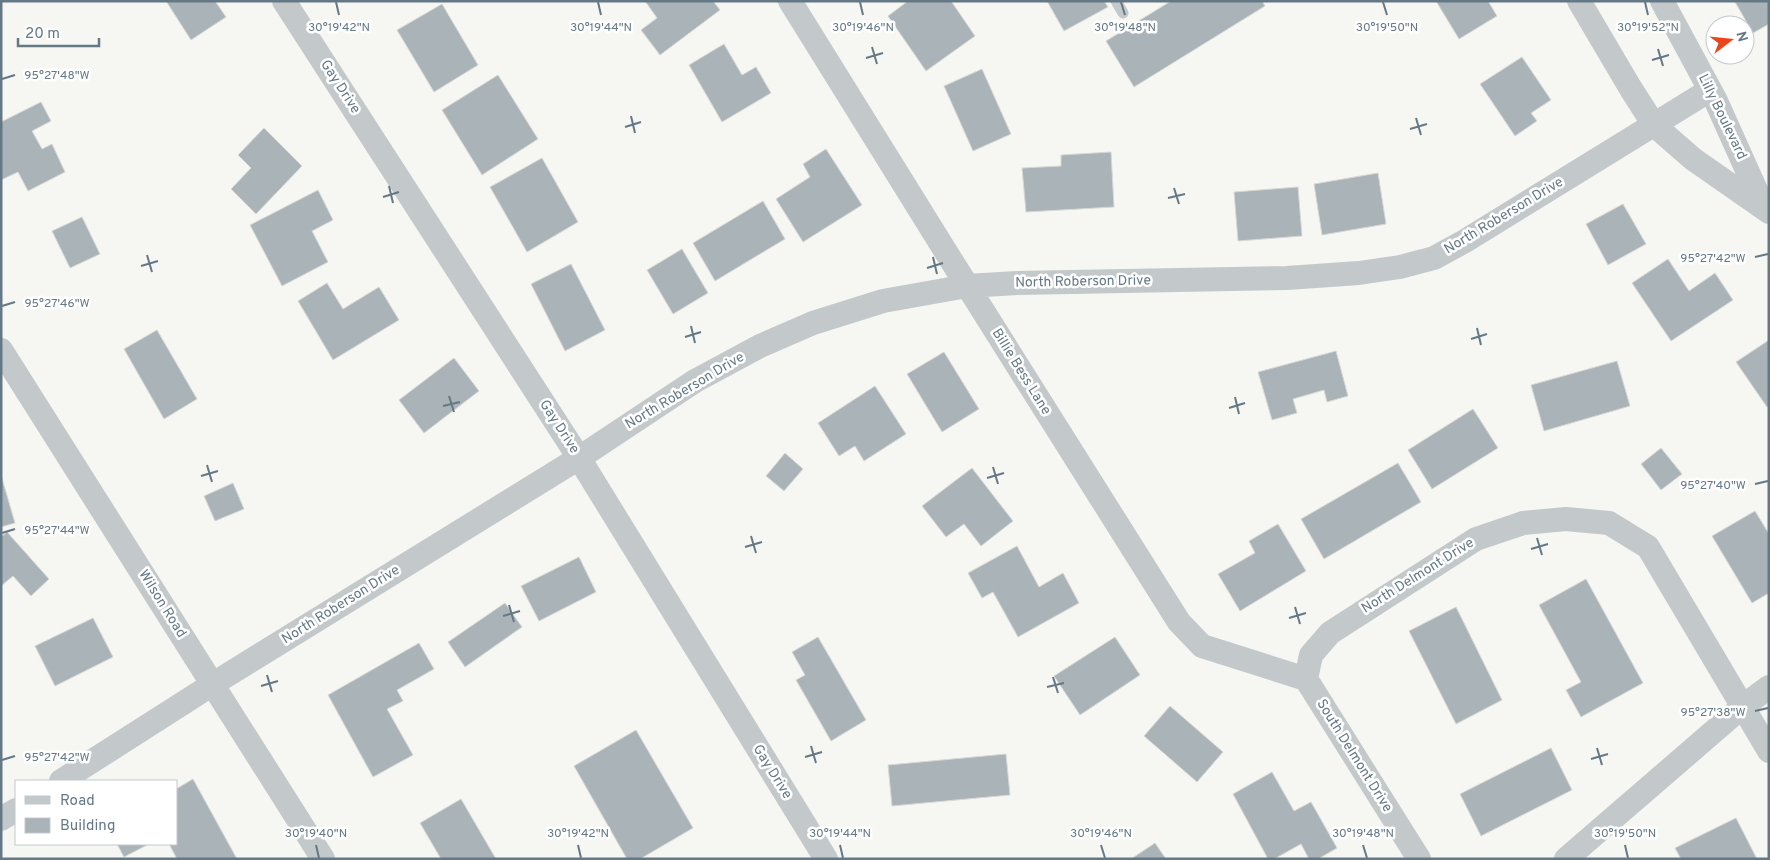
<svg xmlns="http://www.w3.org/2000/svg" width="1770" height="860" font-family="Overpass,sans-serif">
<style>
.building{fill:#aab3b8;stroke:#d8d8d5}
.lines{fill:none;stroke-linecap:round;stroke-linejoin:round}
.service{stroke:#c3c8ca;stroke-width:11}
.minor{stroke:#c3c8ca;stroke-width:24}
.ticks{fill:none;stroke:#647885;stroke-width:2}
.labels{text-anchor:middle;dominant-baseline:central;stroke-width:5;stroke-linejoin:round;paint-order:stroke}
.street-label{font-size:14px;fill:#647885;stroke:#fff}
.ticks-label{font-size:12px;text-anchor:middle;fill:#647885;stroke:#fff;stroke-width:5;stroke-linejoin:round;paint-order:stroke}
</style>
<rect width="100%" height="100%" fill="#f6f6f3"/>
<path class="building" d="M166,1H215L226,17L191,40Z
M645,1H713L720,10L660,55L641,30L657,18Z
M908,1H951L975,36L926,71L888,16Z
M1047,1H1104L1108,7L1064,31Z
M1171,1H1262L1265,6L1134,87L1106,41Z
M1436,1H1488L1497,16L1459,39Z
M1769,1V24L1753,33L1735,2Z
M442,4L478,65L434,92L397,30Z
M724,44L742,75L756,67L771,93L722,122L689,65Z
M1522,57L1551,100L1531,113L1537,121L1515,136L1480,84Z
M982,69L1011,134L973,151L944,86Z
M498,75L538,139L482,175L442,110Z
M41,102L51,121L32,131L42,149L52,144L65,172L28,191L18,172L1,180V122Z
M264,128L302,166L256,214L231,189L251,168L238,155Z
M826,149L862,205L803,242L776,199L810,177L803,164Z
M1111,152L1114,207L1026,212L1022,168L1061,166V155Z
M542,158L578,222L527,252L490,187Z
M1378,173L1386,224L1322,235L1314,184Z
M1298,187L1302,236L1238,241L1234,192Z
M318,190L333,220L312,231L328,262L282,286L250,225Z
M763,201L785,239L715,281L693,243Z
M1623,204L1646,244L1608,265L1586,224Z
M82,217L100,254L70,268L52,231Z
M682,249L708,293L673,314L647,270Z
M1668,259L1689,291L1715,273L1733,300L1671,341L1632,283Z
M571,264L605,330L565,351L531,284Z
M327,283L343,309L379,287L399,320L333,360L298,301Z
M157,330L197,399L164,419L124,349Z
M1769,340V406L1767,407L1736,362Z
M1336,351L1348,396L1327,402L1324,390L1293,399L1297,413L1272,420L1258,372Z
M944,352L979,409L942,432L907,374Z
M454,358L479,391L424,433L399,400Z
M1617,361L1630,406L1544,431L1531,385Z
M875,386L906,434L864,461L855,446L839,456L818,423Z
M1473,409L1498,448L1432,489L1408,450Z
M1661,448L1682,474L1661,490L1641,464Z
M785,453L803,469L784,491L766,476Z
M1398,463L1421,502L1324,559L1301,519Z
M972,468L1013,521L981,546L964,524L946,537L922,506Z
M1,475L15,523L1,527Z
M233,483L244,509L215,521L204,496Z
M1755,511L1769,534V593L1752,603L1712,536Z
M1278,524L1306,571L1240,611L1218,574L1255,553L1249,541Z
M7,532L49,579L31,596L13,576L1,586V537Z
M1017,546L1039,587L1063,573L1079,603L1018,637L993,592L982,598L968,573Z
M579,557L596,592L539,621L521,586Z
M1586,579L1643,683L1581,717L1566,690L1581,682L1539,605Z
M505,603L522,627L465,667L448,642Z
M1456,607L1502,700L1456,724L1409,631Z
M93,618L113,657L55,686L35,646Z
M818,637L866,720L831,741L796,680L805,675L792,652Z
M1115,637L1140,675L1080,715L1054,676Z
M419,643L434,669L397,690L403,701L387,709L413,755L373,777L328,695Z
M1170,706L1223,752L1197,782L1144,736Z
M636,730L693,828L640,859H627L574,766Z
M1551,748L1572,790L1481,836L1460,794Z
M1006,754L1010,795L892,806L888,765Z
M1272,772L1294,811L1311,802L1337,848L1318,859H1309L1301,844L1274,859H1268L1233,794Z
M193,779L237,859H177L169,844H176V789Z
M461,799L496,859H441L420,823Z
M1736,818L1757,859H1681L1675,848Z
M1155,843L1166,859H1131Z
M117,844H149L124,857Z"/>
<g class="lines">
<path class="service" d="M1116,1L1123,13"/>
<path class="minor" d="M284,1L579,458L826,859
M790,1L951,260L1179,622L1202,646L1306,679
M1579,1L1631,89L1654,125L1693,159L1769,212
M1662,1L1716,101L1764,208
M1,350L323,859
M1306,679L1311,655L1330,633L1476,539L1523,523L1566,519L1609,523L1648,547L1769,751
M1306,679L1419,859
M61,781L213,684L579,458L695,381L760,346L813,323L883,301L967,286L1017,283L1287,278L1359,273L1400,267L1434,258L1465,241L1710,90
M1,819L16,810
M1566,859L1742,707L1769,687"/>
</g>
<path class="ticks" d="M336,2L339,15M598,2L601,15M860,2L863,15M1121,2L1125,15M1383,2L1387,15M1645,2L1648,15M872,47L877,64M1658,49L1663,66M866,58L883,53M1652,60L1669,55M2,79L15,75M631,116L635,133M1416,118L1421,135M625,127L641,122M1410,129L1427,124M389,186L393,203M1174,188L1179,204M383,197L399,192M1168,198L1185,194M147,255L152,272M933,257L937,274M1755,257L1768,254M141,266L158,261M927,268L943,263M2,306L15,302M691,326L695,343M1477,328L1481,345M685,337L701,332M1471,339L1487,334M449,396L454,412M1235,397L1239,414M443,406L460,402M1229,408L1245,403M207,465L212,482M993,467L998,484M201,476L218,471M987,478L1004,473M1755,484L1768,481M2,533L15,529M751,536L756,553M1537,538L1542,555M745,547L762,542M1531,549L1548,544M509,605L514,622M1295,607L1300,624M503,616L520,611M1289,618L1306,613M267,675L272,692M1053,677L1058,693M261,686L278,681M1047,687L1064,683M1755,711L1768,708M811,746L816,763M1597,748L1602,765M805,757L822,752M1591,759L1608,754M2,760L15,756M316,845L319,858M578,845L581,858M840,845L843,858M1101,845L1105,858M1363,845L1367,858M1625,845L1628,858"/>
<g class="labels">
<g class="street-label">
<text transform="translate(340 87) rotate(57)">Gay Drive</text>
<text transform="translate(1722 117) rotate(64)">Lilly Boulevard</text>
<text transform="translate(1504 216) rotate(-31)">North Roberson Drive</text>
<text transform="translate(1083 282) rotate(-1)">North Roberson Drive</text>
<text transform="translate(1021 372) rotate(58)">Billie Bess Lane</text>
<text transform="translate(685 391) rotate(-31)">North Roberson Drive</text>
<text transform="translate(559 427) rotate(57)">Gay Drive</text>
<text transform="translate(1418 576) rotate(-32)">North Delmont Drive</text>
<text transform="translate(162 604) rotate(58)">Wilson Road</text>
<text transform="translate(341 605) rotate(-32)">North Roberson Drive</text>
<text transform="translate(1354 756) rotate(58)">South Delmont Drive</text>
<text transform="translate(772 772) rotate(58)">Gay Drive</text>
</g>
</g>
<g class="ticks-label">
<text x="339" y="31">30°19'42"N</text>
<text x="601" y="31">30°19'44"N</text>
<text x="863" y="31">30°19'46"N</text>
<text x="1125" y="31">30°19'48"N</text>
<text x="1387" y="31">30°19'50"N</text>
<text x="1648" y="31">30°19'52"N</text>
<text x="57" y="79">95°27'48"W</text>
<text x="1713" y="262">95°27'42"W</text>
<text x="57" y="307">95°27'46"W</text>
<text x="1713" y="489">95°27'40"W</text>
<text x="57" y="534">95°27'44"W</text>
<text x="1713" y="716">95°27'38"W</text>
<text x="57" y="761">95°27'42"W</text>
<text x="316" y="837">30°19'40"N</text>
<text x="578" y="837">30°19'42"N</text>
<text x="840" y="837">30°19'44"N</text>
<text x="1101" y="837">30°19'46"N</text>
<text x="1363" y="837">30°19'48"N</text>
<text x="1625" y="837">30°19'50"N</text>
</g>
<rect width="1770" height="860" fill="none" stroke="#647885" stroke-width="5"/>
<rect x="15" y="780" width="162" height="65" fill="#ffffff" stroke="#c1c9ce"/>
<rect x="25" y="796" width="25" height="8" fill="#c3c8ca" stroke="#c1c9ce"/>
<text x="60" y="805" font-size="15" fill="#647885">Road</text>
<rect x="25" y="818" width="25" height="15" fill="#aab3b8" stroke="#c1c9ce"/>
<text x="60" y="830" font-size="15" fill="#647885">Building</text>
<g transform="translate(1730 40) rotate(74)"><circle r="24" fill="#ffffff" stroke="#c1c9ce"/>
<path d="M0-4L9 19L0 12L-9 19Z" fill="#ec451d"/>
<text y="-8" font-size="14" font-weight="bold" text-anchor="middle" fill="#647885">N</text>
</g>
<path d="M18 38v8h81v-8" fill="none" stroke="#647885" stroke-width="2.5"/>
<text x="25" y="38" font-size="15" fill="#647885" stroke="#ffffff" stroke-width="4" paint-order="stroke">20 m</text>
</svg>
